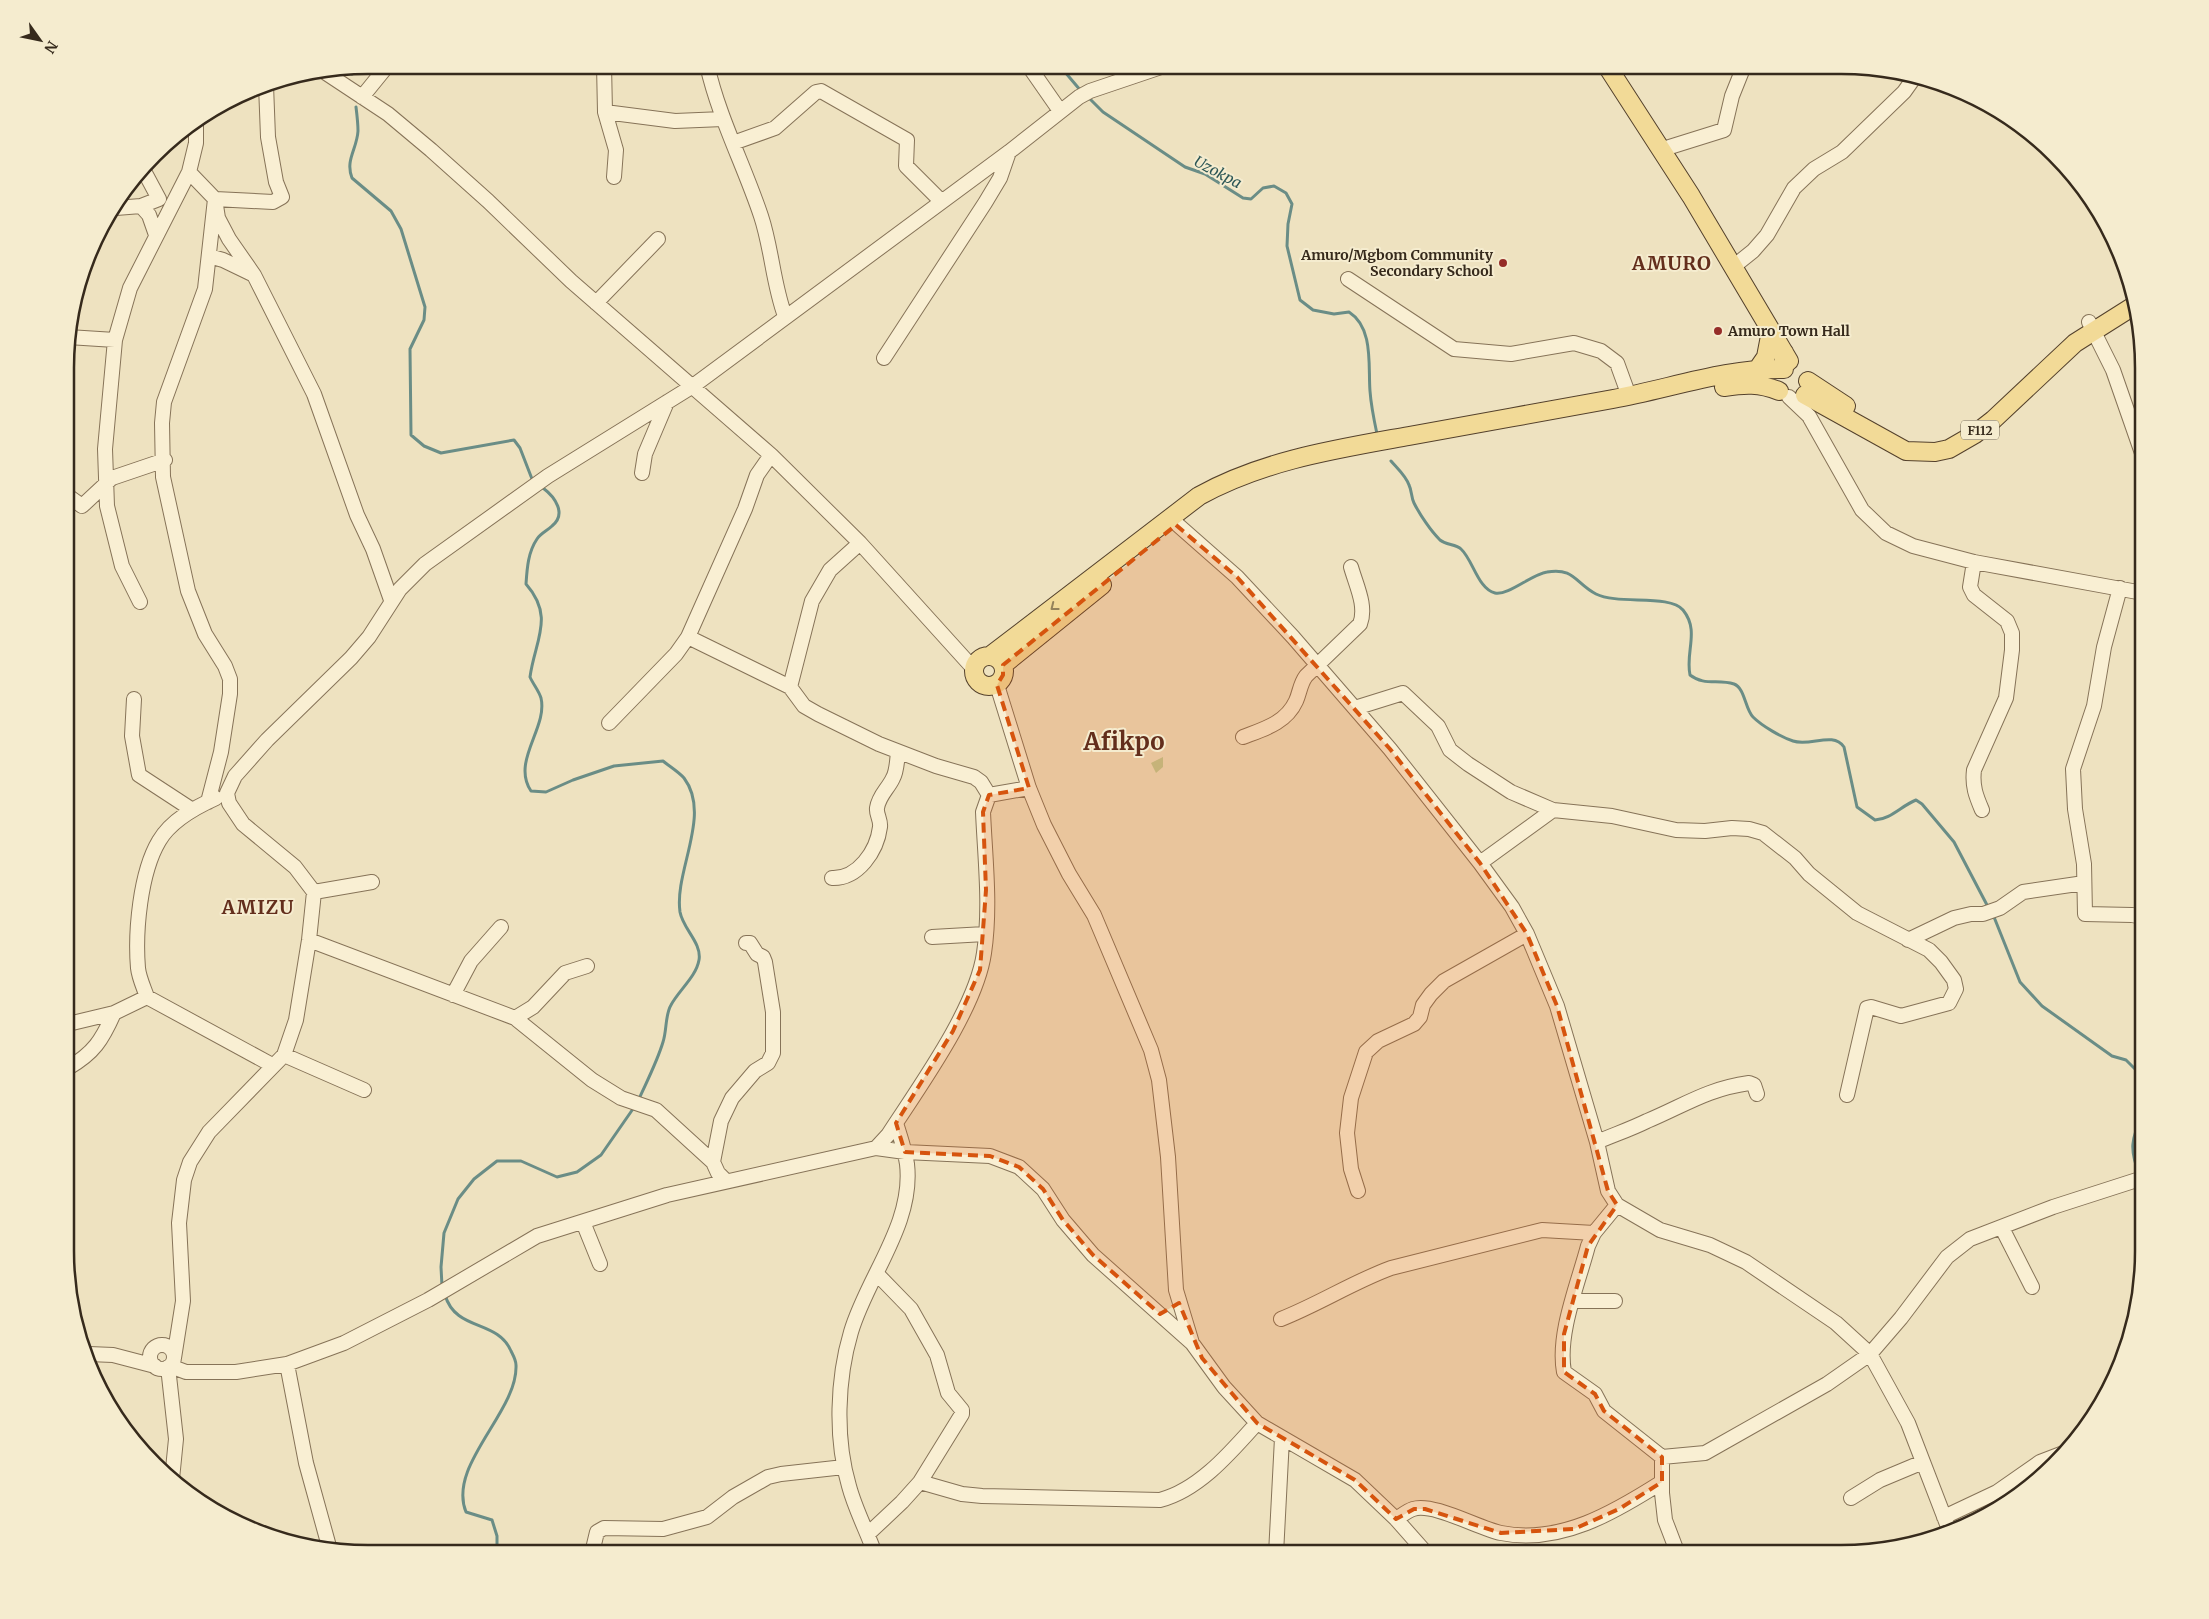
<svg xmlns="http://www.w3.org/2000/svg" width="2209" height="1619" font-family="Merriweather,serif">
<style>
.park{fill:#c2cb94}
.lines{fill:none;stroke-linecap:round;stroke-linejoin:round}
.stream{stroke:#6a8d86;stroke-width:3}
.minor-casing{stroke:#867358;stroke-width:16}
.major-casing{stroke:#54412c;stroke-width:20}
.minor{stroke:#f9efd3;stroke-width:14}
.major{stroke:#f2da97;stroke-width:18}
.oneway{stroke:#94825a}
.marked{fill:#d6540e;fill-opacity:0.2;stroke:#d6540e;stroke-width:4;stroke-dasharray:10 6;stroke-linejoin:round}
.poi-dot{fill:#952d28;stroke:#f5eccf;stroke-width:2}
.labels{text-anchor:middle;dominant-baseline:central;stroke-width:4;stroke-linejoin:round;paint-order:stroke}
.shield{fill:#f5eccf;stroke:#6f6452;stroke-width:1}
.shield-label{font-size:12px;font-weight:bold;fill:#362a1c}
.poi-label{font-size:14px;font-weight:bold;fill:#362a1c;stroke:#f5eccf;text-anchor:end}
.water-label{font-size:15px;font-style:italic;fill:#2c5655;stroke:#f5eccf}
.district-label{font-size:19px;font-weight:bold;letter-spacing:1px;fill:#632e1c;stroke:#f5eccf}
.town-label{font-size:24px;font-weight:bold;fill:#632e1c;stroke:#f5eccf}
.rim{fill:none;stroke:#362a1c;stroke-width:2.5}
</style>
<rect width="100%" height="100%" fill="#eee2c0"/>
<path class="park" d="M1163,757V767L1156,773L1151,763Z"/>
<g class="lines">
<path class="stream" d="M1059,65L1081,91
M349,69L352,74
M1088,97L1103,112L1185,167L1205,174L1243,198L1251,199L1263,188L1274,186L1286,193L1292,204L1288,224L1287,246L1300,300L1313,310L1334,314L1349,312C1374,328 1368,366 1370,391C1371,405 1374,420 1377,434
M356,107C357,115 358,123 358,131C357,149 345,160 352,178L391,211L401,229L425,307L424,320L410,349L411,435L424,446L441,453L514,440L520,448L532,479
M1391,461C1397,468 1406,476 1409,485C1412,491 1411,497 1414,503C1420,515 1431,531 1440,540C1446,545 1456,544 1461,549C1473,560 1478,589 1495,593C1508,596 1532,574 1547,572C1574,567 1576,584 1596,594C1618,605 1670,594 1683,610C1700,631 1685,652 1690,675C1704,686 1718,679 1734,684C1745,688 1745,709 1753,717C1762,726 1781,737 1793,741C1810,747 1833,731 1844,747L1857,807L1875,820C1891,819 1901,806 1916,800L1922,804L1954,842L1987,905
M543,488C555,497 567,514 552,526C547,531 541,533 537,539C528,552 527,569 526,584C555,617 535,640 530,677C533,684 539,691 541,698C548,728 511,761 531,791L546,792L573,780L614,766L663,761C669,766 679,772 684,778C712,815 674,871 680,912C683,929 702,943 699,960C696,977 679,990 671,1005C665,1015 667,1030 663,1042C657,1062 647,1081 638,1101
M1994,917L2020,982L2042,1006L2112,1056L2126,1060L2143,1077
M2140,1176C2129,1150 2131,1139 2143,1114
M442,1286L441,1267L444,1233L458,1199L474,1179L497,1161H521L557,1177L577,1172L601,1155L635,1106
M445,1295C456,1332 497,1319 511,1351C513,1355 516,1360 516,1365C518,1412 447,1465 466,1512L492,1520L497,1536V1553"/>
<g class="minor-casing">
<path id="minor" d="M604,65L605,112L616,150L614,177
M707,65C719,118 744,165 761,216C772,249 773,284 785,316
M1028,65L1060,111
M326,73L388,114L431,150L488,201L571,281L771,455L860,543L973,668
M362,97L388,65
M605,112L675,121L723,119
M733,143L775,128L816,92L821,91L907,140L906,166L941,201
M1660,150L1724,130L1732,96L1744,66
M189,172L215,199L218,218L229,239L254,275L314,394L357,515L373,549L391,600
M215,199L273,202L282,197L276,182L268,137L266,85
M141,206L149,215L156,235
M116,208L141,206L159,199L144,171
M209,256L223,260L252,274
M1733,267L1753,251L1767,235L1794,188L1814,169L1842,152L1904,92L1914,78
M1348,279L1454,349L1511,354L1574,343L1601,351L1617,363L1629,396
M596,303L658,239
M2089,322L2113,370L2143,456
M68,337L115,340
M884,358L985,203L1000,178L1009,152
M1789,397L1809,416L1862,510L1886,533L1913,546L1974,562L2143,593
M642,473L645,454L667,402
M68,496L82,506L112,478L165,460
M1170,518L1237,577L1293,637L1390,749L1480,863L1512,907L1527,934L1557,1006L1597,1142L1608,1191L1617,1205L1660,1230L1710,1245L1746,1262L1836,1323L1870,1354L1908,1423L1950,1532
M1974,562L1970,587L1974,595L2007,621L2012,633V650L2006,698L1974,770C1972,786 1976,796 1982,810
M2120,588L2104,647L2094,706L2073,769L2075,809L2084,864L2085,914L2132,915L2143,917
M140,602L122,566L107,506L105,449L115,340L130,288L189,172L196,143V123
M688,637L790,687L804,706L818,714L879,744L936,766L974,777L981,782L989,795
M997,685L1029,788L1044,825L1069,874L1094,915L1151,1050L1159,1080L1168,1157L1176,1290L1192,1343L1224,1387L1257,1423L1355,1480L1396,1519L1427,1554
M790,687L812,601L830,570L860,543
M134,699L132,736L139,775L191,809
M1355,708L1403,693L1438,726L1450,750L1468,764L1511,792L1553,810L1612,816L1676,830L1705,831L1732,828L1749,829L1763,833L1795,858L1809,874L1857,913L1929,950L1941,962L1954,980L1956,989L1949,1003L1901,1016L1871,1007L1867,1008L1847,1095
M609,723L676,654L688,637L745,509L757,475L771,455
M1243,737C1264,729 1286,723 1296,701C1300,692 1300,684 1306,676L1360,624C1367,606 1356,585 1351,567
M216,798C196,807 171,820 159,841C140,873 135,932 138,968C139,978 144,988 147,997L272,1065
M208,802L221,752L230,694V679L225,666L205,634L188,591L163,477L162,423L164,402L205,289L215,199
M1480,863L1553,810
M832,878C858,879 877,851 880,827C881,820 876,814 877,808C879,795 888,789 893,778C897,771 897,760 898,752
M314,892L372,882
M932,937L985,934
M309,940L515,1018L592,1080L621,1098L656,1110L713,1162
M1908,940L1954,918L1971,914H1983L2000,908L2023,892L2084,883
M453,995L471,961L501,927
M515,1018L533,1007L565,973L587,966
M68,1024L114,1013
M284,1055L364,1090
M68,1068C94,1053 102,1040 114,1013L147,997
M1597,1142C1613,1135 1631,1129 1647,1121C1685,1105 1707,1089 1749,1083L1754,1085L1757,1094
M876,1148L888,1135C919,1087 976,1009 984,953C991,907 985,858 983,812L989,795L1029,788
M726,1181L718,1173L713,1162L721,1121L732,1098L755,1071L768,1063L773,1053V1012L765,962L763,957L757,954L750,943H746
M1358,1191L1351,1169L1347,1133L1351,1098L1366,1052L1378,1041L1414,1024L1420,1017L1423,1005L1431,994L1444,981L1527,934
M1617,1205L1594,1233L1588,1246C1578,1284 1557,1334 1564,1372L1595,1394L1604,1411L1662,1457L1705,1453L1827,1384L1870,1354L1901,1318L1947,1257L1970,1239L2053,1207L2143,1178
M583,1222L600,1264
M2002,1228L2032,1287
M1574,1301H1615
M1281,1319C1319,1304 1353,1282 1391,1268L1542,1230L1594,1233
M150 1357a12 12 0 1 1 24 0a12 12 0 1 1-24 0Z
M89,1354L113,1355L155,1366
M174,1358L183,1301L179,1223L184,1180L190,1162L209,1132L284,1055L296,1020L309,940L314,892L295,867L243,824L229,803L227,793L235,776L267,740L351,658L369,637L400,589L425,564L548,476L693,386L1009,152L1079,97L1090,91L1167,65
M287,1364L306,1463L330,1550
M170,1366L186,1372H236L287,1364L344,1343L428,1300L537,1236L667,1195L876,1148L905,1152L990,1156L1019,1167L1043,1189L1063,1220L1093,1255L1192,1343
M168,1367L176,1439L172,1479
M1662,1457V1493L1665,1520L1678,1554
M920,1482L962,1494L982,1496L1160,1500C1199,1490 1231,1452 1257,1423
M1851,1498L1880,1480L1923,1462
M1944,1517L1997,1492L2040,1462L2066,1452
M1396,1519C1401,1516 1407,1511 1413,1509C1433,1502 1480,1529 1501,1533C1560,1545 1615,1512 1662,1482
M868,1534L902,1502L920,1482L962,1414V1410L948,1393L937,1355L911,1309L877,1274
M592,1553L597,1532L604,1528L663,1529L707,1517L733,1497L768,1477L781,1474L844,1467
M875,1554C867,1531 855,1509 849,1486C835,1439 837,1379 851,1332C867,1277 914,1224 907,1164C905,1150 900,1136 896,1123
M1276,1554L1282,1438"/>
</g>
<g class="major-casing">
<path id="major" d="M1607,66L1691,196L1789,361
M1757,370L1766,357L1771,331
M1808,381L1846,406
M1724,387C1745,384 1759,383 1779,391
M1805,395L1906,451L1935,452L1949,449L1975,434L1993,420L2075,343L2132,307
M974 671a15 15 0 1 1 30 0a15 15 0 1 1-30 0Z
M990,656L1199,496C1264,460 1337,449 1409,436C1477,424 1545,411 1613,399C1669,389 1726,368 1784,369V352
M1003,665L1102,585"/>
</g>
<use href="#minor" class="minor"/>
<use href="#major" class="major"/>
</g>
<defs><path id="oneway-chevron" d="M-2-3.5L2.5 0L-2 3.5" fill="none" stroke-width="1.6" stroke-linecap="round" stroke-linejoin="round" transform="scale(1.25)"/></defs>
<use class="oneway" href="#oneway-chevron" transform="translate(1054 607) rotate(142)"/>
<path class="marked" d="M1176,525L1237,577L1390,749L1480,863L1527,934L1557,1006L1608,1191L1617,1205L1588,1246L1564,1334V1372L1595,1394L1604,1411L1662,1457V1482L1619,1509L1574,1529L1501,1533L1425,1509H1414L1396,1519L1355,1480L1257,1423L1202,1358L1179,1303L1160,1314L1093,1255L1063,1220L1043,1189L1019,1167L990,1156L905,1152L896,1123L953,1031L980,970L986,890L983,812L989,795L1029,788L997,685L1003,675V665Z"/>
<g class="poi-dot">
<circle cx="1503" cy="263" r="5"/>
<circle cx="1718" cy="331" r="5"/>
</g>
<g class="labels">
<rect class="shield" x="1961" y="420.5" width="38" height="19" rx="4"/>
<g class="shield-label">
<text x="1980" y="430">F112</text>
</g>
<g class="poi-label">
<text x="1493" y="255">Amuro/Mgbom Community<tspan x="1493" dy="16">Secondary School</tspan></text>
<text x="1728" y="331" text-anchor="start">Amuro Town Hall</text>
</g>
<g class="water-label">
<text transform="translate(1218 172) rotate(28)">Uzokpa</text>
</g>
<g class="district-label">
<text x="1672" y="263">AMURO</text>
<text x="258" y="907">AMIZU</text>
</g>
<g class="town-label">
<text x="1124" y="741">Afikpo</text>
</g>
</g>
<path d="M0 0H2209V1619H0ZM368 74H1841A294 294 0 0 1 2135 368V1251A294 294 0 0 1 1841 1545H368A294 294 0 0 1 74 1251V368A294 294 0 0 1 368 74Z" fill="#f5eccf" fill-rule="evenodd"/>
<path class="rim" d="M368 74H1841A294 294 0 0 1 2135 368V1251A294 294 0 0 1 1841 1545H368A294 294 0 0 1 74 1251V368A294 294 0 0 1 368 74Z"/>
<g transform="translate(40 40) rotate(123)" stroke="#f5eccf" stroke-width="4" paint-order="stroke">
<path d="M0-4L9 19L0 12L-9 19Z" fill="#362a1c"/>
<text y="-8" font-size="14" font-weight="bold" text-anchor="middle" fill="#362a1c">N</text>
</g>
</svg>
